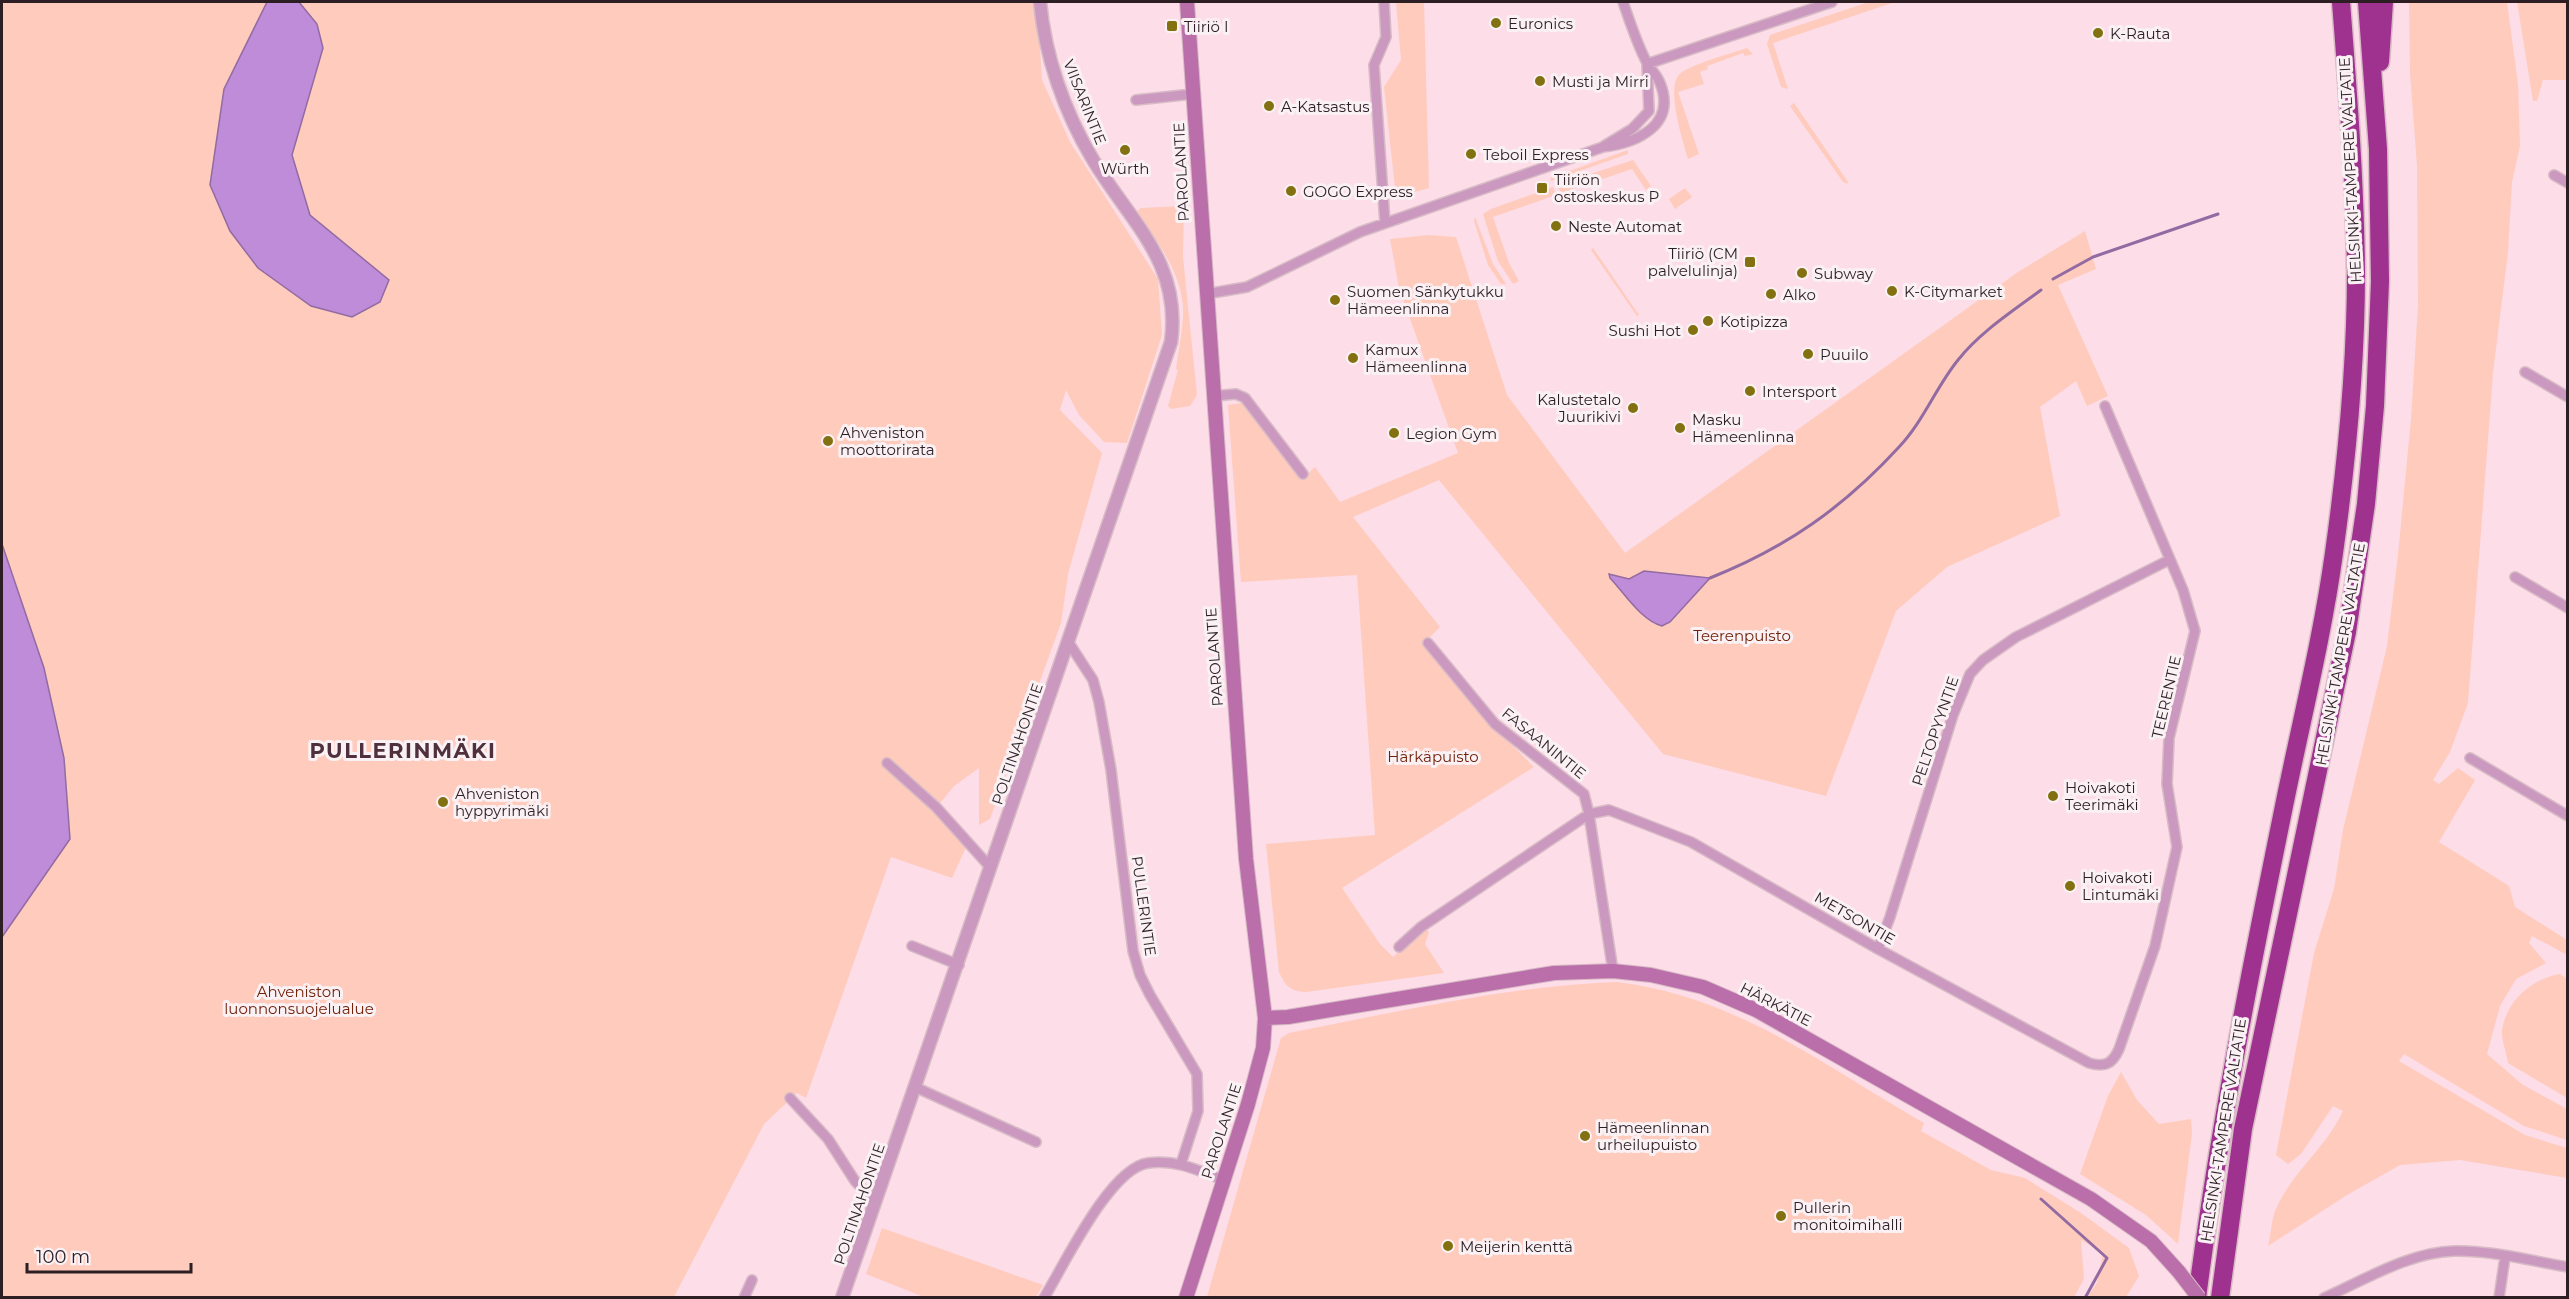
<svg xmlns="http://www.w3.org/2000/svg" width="2569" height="1299" font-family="Montserrat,sans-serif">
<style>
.green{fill:#ffcbbd}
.water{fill:#be8cd8;stroke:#926ba2;stroke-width:1.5}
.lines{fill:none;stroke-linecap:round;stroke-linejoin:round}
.stream{stroke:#926ba2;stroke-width:3}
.minor-casing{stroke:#d7bbc5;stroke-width:12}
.tertiary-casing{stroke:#d7bbc5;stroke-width:15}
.secondary-casing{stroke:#d7bbc5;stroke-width:16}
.motorway-casing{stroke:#d7bbc5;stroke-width:21}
.minor{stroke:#cb98c0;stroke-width:9}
.tertiary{stroke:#cb98c0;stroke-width:12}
.secondary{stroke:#ba6fab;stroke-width:14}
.motorway{stroke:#9f318f;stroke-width:18}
.secondary-bridge-casing{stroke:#d7bbc5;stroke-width:16;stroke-linecap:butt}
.secondary-bridge{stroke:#ba6fab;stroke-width:14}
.poi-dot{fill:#837010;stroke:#faf1f4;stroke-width:2}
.labels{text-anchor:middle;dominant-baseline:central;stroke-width:6;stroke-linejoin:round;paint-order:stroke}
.poi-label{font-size:15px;fill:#2c1e23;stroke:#faf1f4;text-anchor:start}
.street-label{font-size:15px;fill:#2c1e23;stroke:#faf1f4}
.park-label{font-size:15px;fill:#732109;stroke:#faf1f4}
.district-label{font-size:21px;font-weight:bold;letter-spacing:1.5px;fill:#4f303c;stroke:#faf1f4}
</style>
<rect width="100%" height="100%" fill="#fddde8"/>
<path class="green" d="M2,2H1037L1042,80L1070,142L1158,279L1162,335L1127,443L1104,442L1079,415L1066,390L1060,410L1102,453L1068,574L1061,623L990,819L979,825V768L954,786L937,807L968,843L952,878L891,857L806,1098L797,1093L764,1124L674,1297L2,1298Z
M1396,2H1424L1429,188L1396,197L1384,87L1401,60Z
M1869,2H1895L1773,43L1788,89L1781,87L1767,44L1770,35Z
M2409,2H2507L2518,84L2520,146L2512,182L2508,252L2493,373L2468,703L2450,752L2433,780L2439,784L2458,768L2475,780L2439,842L2509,886L2515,907L2567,940V955L2532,936L2529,943L2546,963L2516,979L2500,1006L2487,1054L2523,1085L2567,1109V1140L2524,1126L2404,1054L2399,1061L2525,1135L2567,1148V1178L2460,1160L2400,1165L2347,1195L2268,1246C2271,1234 2271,1220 2276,1209C2292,1172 2326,1148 2343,1111L2333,1106L2301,1154L2288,1164L2276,1155L2314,953L2334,889L2343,830L2387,646L2398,555L2411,419L2418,305L2417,166L2410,73Z
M2517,2H2567V80H2543L2537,101H2533Z
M1747,48L1753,54L1745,56L1743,53L1707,66L1708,69L1700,72L1704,84L1678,92L1699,154L1688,159C1683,142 1667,92 1678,76C1686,65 1733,53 1747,48Z
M1794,103L1848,182L1847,184L1843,182L1790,106Z
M1628,150V154L1551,181L1550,178Z
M1633,160L1651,186L1646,190L1632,169L1561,193L1557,185Z
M1553,187L1556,195L1493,217L1509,263L1519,281L1513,284L1498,261L1483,214L1491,209Z
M1685,188L1692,197L1675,209L1669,199Z
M1184,206L1183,257L1197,395L1190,406L1171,409L1168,406L1178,370L1176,369C1178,352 1182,335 1183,318C1186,278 1158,243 1137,211L1141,208Z
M1475,217L1493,264L1506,284H1501L1488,265L1474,221Z
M2085,231L2096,269L2058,285L2108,396L2087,406L2076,381L2040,407L2060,516L1947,567L1896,611L1826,796L1663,754L1439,480L1353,517L1440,627L1425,642L1496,729L1534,767L1342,888L1380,944L1393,957L1426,929L1429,932L1425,944L1444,973L1306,992C1290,991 1286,987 1279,972L1266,844L1375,835L1357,575L1241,582L1228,405L1242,403L1246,406L1301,480L1315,467L1340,502L1458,453L1399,288L1390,239L1428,235L1456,237L1507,395L1625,553L2018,272Z
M1593,248L1639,315L1637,316L1591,250Z
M2560,974L2567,979V1098L2508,1063C2507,1054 2501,1039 2502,1030C2507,1000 2532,979 2560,974Z
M1616,982C1736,996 1823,1065 1924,1123L1921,1131L1991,1170L2025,1178L2081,1213L2129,1248L2139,1276L2126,1297H2087L2097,1283L2103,1253L2081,1240L2084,1279L2074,1297H1207L1281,1038L1289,1033C1397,1012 1506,986 1616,982Z
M2121,1072L2137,1100L2159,1124L2191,1119L2192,1134L2178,1244L2146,1215L2080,1174L2108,1096Z
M882,1228L1043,1285L1036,1297H924L866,1274Z"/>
<path class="water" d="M267,2H299L317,24L323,48L292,155L310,215L389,280L380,302L352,317L311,306L258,268L230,231L210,185L224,89Z
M2,544L44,668L64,758L70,839L2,937Z
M1644,571L1710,578L1670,622L1662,626C1641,620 1625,594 1610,578L1609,574L1629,579Z"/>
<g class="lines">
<path class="stream" d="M2053,279L2093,257L2218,214
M1710,578C1786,548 1844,507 1899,447C1923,422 1936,387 1958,360C1980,332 2013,311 2041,290
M2041,1199L2107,1258L2085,1298"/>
<g class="minor-casing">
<path id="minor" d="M1384,2L1386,37L1374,65L1385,223
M1647,64L1832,2
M1136,100L1193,94
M1604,146L1632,129L1649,111L1647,64
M2554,175L2568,183
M1206,294L1247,287L1360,232L1603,147C1637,143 1677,125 1660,83C1657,75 1651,70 1647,63C1637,44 1630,22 1623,2
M2525,372L2568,397
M1213,396L1236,394L1245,398L1303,474
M2515,577L2568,608
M1069,643L1093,680L1099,702L1111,770L1133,951L1140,975L1150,995L1197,1074L1198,1111L1181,1164
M1428,643L1495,724L1584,794L1589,814L1613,971
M2470,758L2568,816
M887,763L936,807L991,868
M912,946L959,965
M1399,947L1421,927L1589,814L1609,810L1691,842L1878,949L2089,1063C2104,1067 2112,1065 2119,1049L2155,946L2177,847L2167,784L2169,738L2195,631L2183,590L2105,406
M1878,949L1890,917L1953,715L1970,674L1983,660L2016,637L2169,560
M915,1087L1036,1142
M790,1098L828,1139L855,1181L875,1203
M744,1298L752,1280
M1044,1298C1064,1265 1110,1168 1148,1163C1175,1159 1198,1170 1223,1180
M2324,1298C2364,1280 2410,1252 2454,1251C2491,1250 2531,1261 2568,1267
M2499,1298L2505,1257"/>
</g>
<g class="tertiary-casing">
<path id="tertiary" d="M842,1298L1171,342C1182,261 1129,221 1092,158C1064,111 1045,56 1040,2"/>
</g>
<g class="secondary-casing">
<path id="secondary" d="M1265,1018L1288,1017L1554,973L1613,971L1651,975L1703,987L1756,1010L2091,1199L2151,1241L2179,1272
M1186,1298L1248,1104L1263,1048L1265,1018L1246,859L1187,2"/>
</g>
<g class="motorway-casing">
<path id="motorway" d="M2380,62L2384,2
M2197,1298C2218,1134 2250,973 2283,811C2300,726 2322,640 2334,553C2347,460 2356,365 2356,271C2355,181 2348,91 2341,2
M2220,1298L2243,1129L2347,632L2366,504L2375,406L2380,281L2378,149L2367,2"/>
</g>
<use href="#minor" class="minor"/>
<use href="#tertiary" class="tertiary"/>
<use href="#secondary" class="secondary"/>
<use href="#motorway" class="motorway"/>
<g class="secondary-bridge-casing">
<path id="secondary-bridge" d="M2179,1272L2199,1298"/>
</g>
<use href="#secondary-bridge" class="secondary-bridge"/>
</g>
<g class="poi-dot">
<circle cx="1496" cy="23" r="6"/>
<rect x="1166" y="20" width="12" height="12" rx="3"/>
<circle cx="2098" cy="33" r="6"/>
<circle cx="1540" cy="81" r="6"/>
<circle cx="1269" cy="106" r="6"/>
<circle cx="1125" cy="150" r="6"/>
<circle cx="1471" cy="154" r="6"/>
<rect x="1536" y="182" width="12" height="12" rx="3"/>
<circle cx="1291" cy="191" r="6"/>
<circle cx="1556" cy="226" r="6"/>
<rect x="1744" y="256" width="12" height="12" rx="3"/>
<circle cx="1802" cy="273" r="6"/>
<circle cx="1892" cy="291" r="6"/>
<circle cx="1771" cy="294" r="6"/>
<circle cx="1335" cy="300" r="6"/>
<circle cx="1708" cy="321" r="6"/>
<circle cx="1693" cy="330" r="6"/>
<circle cx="1808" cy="354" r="6"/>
<circle cx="1353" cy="358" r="6"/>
<circle cx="1750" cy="391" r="6"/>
<circle cx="1633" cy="408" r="6"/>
<circle cx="1680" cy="428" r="6"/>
<circle cx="1394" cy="433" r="6"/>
<circle cx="828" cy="441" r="6"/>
<circle cx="2053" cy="796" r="6"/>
<circle cx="443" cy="802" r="6"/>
<circle cx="2070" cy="886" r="6"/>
<circle cx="1585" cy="1136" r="6"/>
<circle cx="1781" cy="1216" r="6"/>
<circle cx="1448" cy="1246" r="6"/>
</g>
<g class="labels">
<g class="poi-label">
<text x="1508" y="23">Euronics</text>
<text x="1184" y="26">Tiiriö I</text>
<text x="2110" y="33">K-Rauta</text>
<text x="1552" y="81">Musti ja Mirri</text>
<text x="1281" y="106">A-Katsastus</text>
<text x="1483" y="154">Teboil Express</text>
<text x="1125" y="168" text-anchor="middle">Würth</text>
<text x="1554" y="179">Tiiriön<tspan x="1554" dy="17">ostoskeskus P</tspan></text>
<text x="1303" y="191">GOGO Express</text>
<text x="1568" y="226">Neste Automat</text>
<text x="1738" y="253" text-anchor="end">Tiiriö (CM<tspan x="1738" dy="17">palvelulinja)</tspan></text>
<text x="1814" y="273">Subway</text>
<text x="1347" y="291">Suomen Sänkytukku<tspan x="1347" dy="17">Hämeenlinna</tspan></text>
<text x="1904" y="291">K-Citymarket</text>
<text x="1783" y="294">Alko</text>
<text x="1720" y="321">Kotipizza</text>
<text x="1681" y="330" text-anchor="end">Sushi Hot</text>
<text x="1365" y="349">Kamux<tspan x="1365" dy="17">Hämeenlinna</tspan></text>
<text x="1820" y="354">Puuilo</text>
<text x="1762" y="391">Intersport</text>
<text x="1621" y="399" text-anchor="end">Kalustetalo<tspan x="1621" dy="17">Juurikivi</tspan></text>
<text x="1692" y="419">Masku<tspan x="1692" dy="17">Hämeenlinna</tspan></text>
<text x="840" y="432">Ahveniston<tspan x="840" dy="17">moottorirata</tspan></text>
<text x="1406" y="433">Legion Gym</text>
<text x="2065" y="787">Hoivakoti<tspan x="2065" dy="17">Teerimäki</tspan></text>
<text x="455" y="793">Ahveniston<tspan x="455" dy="17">hyppyrimäki</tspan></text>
<text x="2082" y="877">Hoivakoti<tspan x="2082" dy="17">Lintumäki</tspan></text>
<text x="1597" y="1127">Hämeenlinnan<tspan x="1597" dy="17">urheilupuisto</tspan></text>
<text x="1793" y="1207">Pullerin<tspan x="1793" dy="17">monitoimihalli</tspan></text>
<text x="1460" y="1246">Meijerin kenttä</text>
</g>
<g class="street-label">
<text transform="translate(1085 102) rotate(68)">VIISARINTIE</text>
<text transform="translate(2350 170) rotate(-93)">HELSINKI-TAMPERE VALTATIE</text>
<text transform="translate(1181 172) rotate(-93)">PAROLANTIE</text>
<text transform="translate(2340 654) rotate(-80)">HELSINKI-TAMPERE VALTATIE</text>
<text transform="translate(1214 657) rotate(-94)">PAROLANTIE</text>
<text transform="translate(2166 697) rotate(-77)">TEERENTIE</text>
<text transform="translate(1935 731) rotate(-71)">PELTOPYYNTIE</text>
<text transform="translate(1544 743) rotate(39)">FASAANINTIE</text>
<text transform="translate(1017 744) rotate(-71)">POLTINAHONTIE</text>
<text transform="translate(1144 906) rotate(82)">PULLERINTIE</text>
<text transform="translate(1855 918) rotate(30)">METSONTIE</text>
<text transform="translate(1776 1004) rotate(27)">HÄRKÄTIE</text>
<text transform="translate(2223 1130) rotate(-81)">HELSINKI-TAMPERE VALTATIE</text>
<text transform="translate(1221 1131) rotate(-72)">PAROLANTIE</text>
<text transform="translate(859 1204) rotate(-71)">POLTINAHONTIE</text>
</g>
<g class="park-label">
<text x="1742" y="635">Teerenpuisto</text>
<text x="1433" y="756">Härkäpuisto</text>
<text x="299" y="991">Ahveniston<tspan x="299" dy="17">luonnonsuojelualue</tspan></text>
</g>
<g class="district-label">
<text x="403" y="750">PULLERINMÄKI</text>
</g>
</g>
<rect width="2569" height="1299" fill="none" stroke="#2c1e23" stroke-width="6"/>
<path d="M27 1263v9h164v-9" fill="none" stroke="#2c1e23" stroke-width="3"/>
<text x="36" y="1263" font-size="18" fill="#2c1e23" stroke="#faf1f4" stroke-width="4.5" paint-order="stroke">100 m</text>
</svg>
